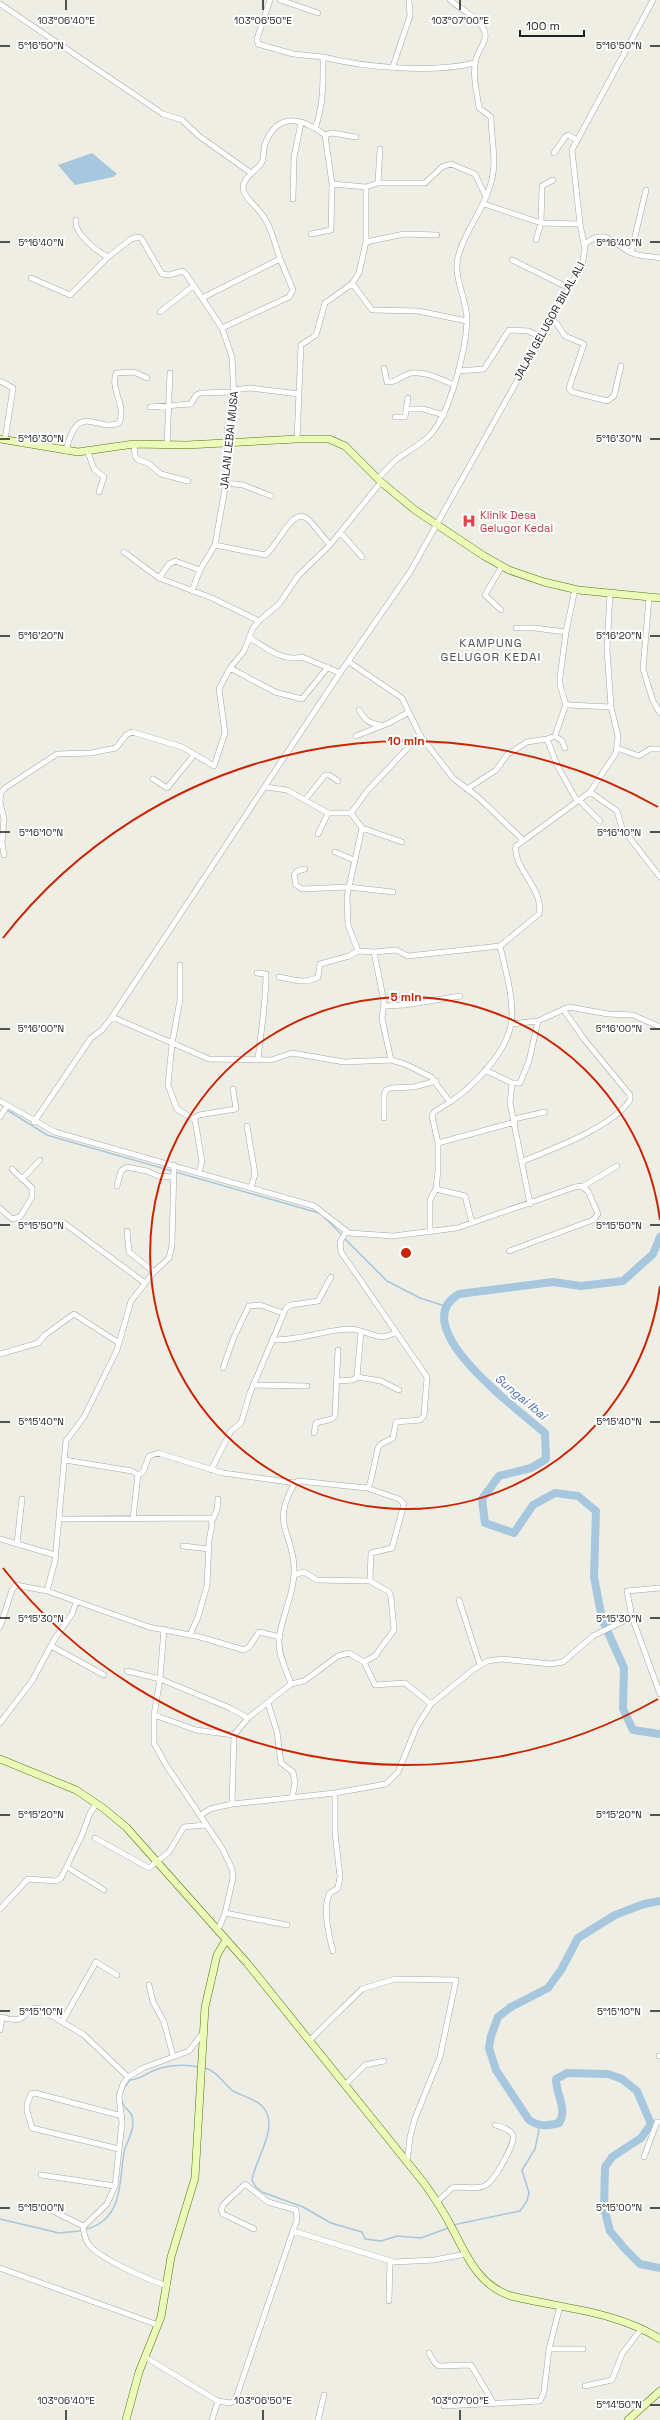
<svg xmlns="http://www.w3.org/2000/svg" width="660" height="2420" font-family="'Space Grotesk',sans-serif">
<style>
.water{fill:#a6c7dd}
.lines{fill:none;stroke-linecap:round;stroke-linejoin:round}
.stream{stroke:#a6c7dd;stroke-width:1.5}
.river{stroke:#a6c7dd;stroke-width:8}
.street-casing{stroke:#a6a6a6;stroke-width:6}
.secondary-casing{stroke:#577606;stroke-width:8}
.street{stroke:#fff;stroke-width:5}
.secondary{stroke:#ebf9b9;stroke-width:7}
.ticks{fill:none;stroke:#1f1f1f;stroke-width:1.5}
.ring{fill:none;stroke:#cc2302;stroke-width:2}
.labels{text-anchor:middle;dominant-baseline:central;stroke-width:4;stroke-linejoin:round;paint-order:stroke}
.street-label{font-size:11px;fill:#1f1f1f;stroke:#fff}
.health-label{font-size:11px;fill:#be3a42;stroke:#fff;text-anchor:start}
.neighbourhood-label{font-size:12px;letter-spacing:1px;fill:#525252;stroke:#fff}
.water-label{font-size:12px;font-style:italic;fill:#4c6dae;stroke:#fff}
.ticks-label{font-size:10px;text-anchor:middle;fill:#1f1f1f;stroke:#fff;stroke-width:4;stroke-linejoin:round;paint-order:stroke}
.centre{fill:#cc2302;stroke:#fff;stroke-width:2}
.ring-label{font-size:12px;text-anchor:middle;font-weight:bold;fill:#cc2302;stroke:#fff;stroke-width:4;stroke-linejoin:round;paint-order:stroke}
</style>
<rect width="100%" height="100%" fill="#efeee5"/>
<path class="water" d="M92,153L117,174L113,177L75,185L58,165Z"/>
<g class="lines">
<path class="stream" d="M7,1110L47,1135L57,1138L319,1213
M323,1216L342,1235
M344,1238L387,1281L420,1298L445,1306
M205,2068C217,2071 224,2084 233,2091C242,2096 253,2098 261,2105C282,2124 255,2159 252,2180L256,2187L262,2192L303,2207L331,2223L362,2232L365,2239L381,2241L397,2236L421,2238L448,2228
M124,2088L130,2080C141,2079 145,2074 155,2070C168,2065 186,2064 199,2067
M0,2219L59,2233L80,2231
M453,2225L520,2211L527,2201L529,2193L522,2170L535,2149L539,2130L536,2124
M87,2229C124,2218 119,2182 124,2152C127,2141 136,2128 132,2116C130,2110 123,2108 122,2101"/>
<path class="river" d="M660,1237L653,1254L623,1281L581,1286L553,1282L459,1294C403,1326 521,1412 545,1433L546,1459L531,1468L499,1476L482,1499L485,1523L514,1533L533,1505L555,1493L578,1496L596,1511L594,1577L602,1619L624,1668L623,1709L633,1730L660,1734
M660,1901L644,1904L615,1915L578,1938L561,1970L548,1988L511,2007L498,2017L491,2036L489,2048L496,2070L529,2120C540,2127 547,2126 559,2123C568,2109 556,2095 556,2079L567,2073L608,2074L622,2079L637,2091L651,2124L641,2138L612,2157L605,2167L604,2208L610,2231L625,2249L640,2264L660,2268"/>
<g class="street-casing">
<path id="street" d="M270,0L257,39L258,44L293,54L323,57C323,81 324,105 315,128
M280,0L318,13
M0,4L163,114L182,120L199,136L251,173
M323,57C366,68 433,73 475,63
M393,66L410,16L409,0
M325,135L332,133L356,137
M554,153L565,137L568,135L577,140
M378,183L380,149
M293,199L294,157L301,123
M484,204L541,223L580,224
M76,220C73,232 97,252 108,257L131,239L138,237L141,238L162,274L169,275L183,271L186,274L222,328L232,357L234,398L227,430L228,458L226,483L215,545L265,555C270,552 273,546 277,541C303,501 304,515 330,545L381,482
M311,234L331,230L332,184
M536,240L541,223L542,186L553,180
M366,242L404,234L437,235
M585,244C606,227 613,244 632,253C640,257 651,256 660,258
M631,253L646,190
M512,260L569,288
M31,278L70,295L108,257
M352,283L372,310L418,311L467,321
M202,298L280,259C275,244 271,226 261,213C256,206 247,200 244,192C239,179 257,171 262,162C264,157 263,150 265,144C278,111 302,118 325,135L332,184L366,187L378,183H425L442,167L451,164L475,174L486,197
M160,312L193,286
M551,319L557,324L565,336L584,344L569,388L572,392L607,401L614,396L621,366
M222,328L289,297L293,290L280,259
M384,368L387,382C397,383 402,375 411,373C425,371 441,379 454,385
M458,371L484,369L509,330L528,331L541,337
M0,381L13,388L5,440
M234,390L249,388L299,394
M150,407L191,404L196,395L201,393L234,392
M408,409H423L444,415
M395,417H405L408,398
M297,439L301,345L316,335L325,303L352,284L359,273L366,242V187
M134,444L135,456L138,460L148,463L161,474L188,481
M167,445L170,373
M66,451C78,399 96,433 119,423C127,406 110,390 116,373L134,372L147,378
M88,452L94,469L104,477L99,492
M378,479C384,472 390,465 397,459C408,451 419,446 429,436C450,415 466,350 467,320C467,299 453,278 458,257C464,232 483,211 490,186C498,163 491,140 491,117L479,108C477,92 472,75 476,59C479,48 490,38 483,28C475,15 461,10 450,0
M226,483L243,485L271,496
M341,533L362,557
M124,552L159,578L212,598L259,621L279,604L298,576L330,545
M159,578L169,564L175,561L200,570
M575,589L566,632L560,677V685L565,702L569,705L611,707
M192,591L200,570L215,545
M649,598L643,669L653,701L660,713
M501,610L485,595L502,566
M259,621L253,628L244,651L230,668L275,692L302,699L328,667
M516,628H534L566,632
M250,638C267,648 282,662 302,657L340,673
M349,662L402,698L420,735L453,778L479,798L522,839
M359,710C365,720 368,723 380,725
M356,736L389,723L409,712
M555,736L566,704
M565,748L562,741L555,736L547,739L558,767L577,801
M617,748L639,756L650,749H660
M153,779L167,788L194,755
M265,787L287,790L328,813H351L368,790L420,735
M467,789L496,770L507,755L527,742L547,739
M590,792L617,811L622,828L660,877
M305,800L325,775H329L338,781
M579,800L600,821
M0,801L1,793L5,788L57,754L91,753L116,748L126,735L132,732L182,747L214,766L225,733L219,689L230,668
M0,802L4,819L2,843L4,855
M351,813L362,828L347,896L348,925L358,951L374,952L384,1002L382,1019L391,1060
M362,828L402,842
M318,834L328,813
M335,852L354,860
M305,869L297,871L294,875L296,885L302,889L348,887L393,892
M374,952L396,950L408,956L500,946
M180,965V1000L172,1044L168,1085L177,1109L195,1120L202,1162L199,1172
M257,973L266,974C266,1003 261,1030 258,1059
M279,977C292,979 305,985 318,977L320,964L349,956L358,951
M384,1006L405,1005L460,996
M112,1017L209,1059L271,1060L292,1053L344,1062L391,1060L405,1064L431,1077L450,1102L434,1112L432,1116L438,1143V1170L436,1189L430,1200V1230
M511,1024L538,1021L569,1007L608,1014L633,1015L660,1027
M485,1070L512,1083H520L529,1061L538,1021
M512,1083L510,1103L530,1204
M0,1101L55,1132L314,1206L349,1233L393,1236L457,1228L575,1187L581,1186L588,1191L598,1214L593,1220L509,1251
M450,1102C474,1086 505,1054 511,1025C515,1002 505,968 500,946L539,914C545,890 512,867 516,846L590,792L616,753L618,736L611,707L607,649L610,594
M0,1117L7,1106
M195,1118L199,1115L236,1109L233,1089
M384,1118V1095L386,1090L391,1088L414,1087L436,1081
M514,1119L545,1112
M34,1122L91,1038L102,1030L112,1017L340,673L410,572L582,265L585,249L580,224L572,150L653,0
M247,1126L255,1174L251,1187
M438,1143L515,1122
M523,1161C551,1150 614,1126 630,1100V1095L584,1039L563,1009
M174,1165L172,1245L169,1258L154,1272L131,1301L117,1350L84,1417L66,1441L55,1561L47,1591L149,1627L200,1637L244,1650L249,1647L259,1632L280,1637
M22,1179L40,1160
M117,1186L121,1171L127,1167L147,1171L158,1176L174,1177
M582,1187L617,1166
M436,1189L465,1196L472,1223
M0,1208L12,1219L20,1217L32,1197V1188L12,1169
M64,1223L145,1283
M127,1231L129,1252L154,1272
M273,1340C299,1341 323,1330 349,1329C368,1329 377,1344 396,1332
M0,1354L38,1343L45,1335L74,1314L119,1343
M223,1368L234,1337L249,1306L260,1305L283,1313
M357,1377L381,1381L399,1390
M336,1381L353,1380L357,1377L361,1332
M253,1385L307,1386
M314,1433L316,1423L332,1419L335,1416L338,1350
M65,1460L132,1471L138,1475L133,1518
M211,1470L231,1431L241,1423L250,1393L286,1308L291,1305L318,1301L331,1277
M138,1475L143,1472L149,1456L158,1453L223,1473L295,1483
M60,1519L211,1518L212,1525L209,1541L207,1586L198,1617L190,1635
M212,1521L217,1510L218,1499
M0,1539L55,1555
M17,1543L22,1499
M183,1546L209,1549
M294,1575L304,1572L317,1580L370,1581
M660,1588L627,1591L632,1617L660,1694
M459,1600L480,1665
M0,1627L12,1590L16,1585L47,1591
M51,1646L104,1675
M364,1662L375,1656L394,1630L391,1597L389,1592L370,1581L371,1553L392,1548L404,1504L399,1499L367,1488
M127,1671L160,1679L164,1629
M291,1684C287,1671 278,1655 279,1640C281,1616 295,1594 294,1568C294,1536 273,1527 290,1492C293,1487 294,1482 299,1481L367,1488L370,1484L378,1448L381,1444L393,1438L396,1422L420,1420L424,1416L427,1377L341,1252L340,1242L346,1232
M268,1703L277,1732L281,1763L293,1772L295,1783L292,1798
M154,1715L196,1730L234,1735
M248,1718L291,1684L304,1681L338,1656L349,1653L364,1662L375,1685L405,1683L431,1704
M0,1723L32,1681L54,1640L72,1614L76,1603
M201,1815L210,1809L232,1804L335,1793L386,1784L398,1772L416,1728L431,1704L474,1669L488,1661L502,1659L551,1664L563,1662L593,1636L632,1617
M95,1838L149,1868L169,1852L184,1827L205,1825
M67,1867L104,1890
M0,1909L28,1879L56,1881L61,1878L82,1835L90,1813L97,1803
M225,1913L287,1925
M218,1930L225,1913L233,1878L232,1869L222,1848L166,1765L154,1743V1715L160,1679L230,1708L248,1718L234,1735L232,1804
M333,1951C329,1938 322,1905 330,1893C332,1891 336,1890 338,1888L340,1877L335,1832V1793
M149,1985L153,2002L164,2022L173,2056
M0,2017C15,2021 21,2022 31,2009L39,2008L84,2035L128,2077
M62,2022L96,1962L117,1975
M0,2030L2,2018
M309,2041L362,1989L395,1979L456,1980L440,2057L415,2118L410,2137L407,2163
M659,2056H660
M345,2085L365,2065L384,2061
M119,2149L32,2128L27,2111V2104L31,2094L35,2093L122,2116
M644,2157L657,2122H660
M41,2175L115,2186
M437,2202L452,2188C462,2185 477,2191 486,2185C494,2181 516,2143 513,2135C509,2128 501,2127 495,2125
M49,2209L83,2226
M254,2229L223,2214L221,2210L223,2205L245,2184L268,2202L296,2210L297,2220L293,2231
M0,2268L158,2325
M167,2286C147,2279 105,2261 91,2247C86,2243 84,2234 83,2227L107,2204L115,2186L122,2123L119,2096L123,2084L128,2077L143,2068L189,2051L202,2034
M389,2301L390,2261
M549,2349H583
M429,2353L435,2363L439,2366L471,2365L494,2404
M145,2357L218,2401L212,2420
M585,2386L612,2380L622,2354L641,2329
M218,2401L230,2403L235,2401L293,2231L394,2262L434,2260L466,2254
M444,2406L540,2401L544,2392L549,2349L560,2306
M318,2420L324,2395"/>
</g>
<g class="secondary-casing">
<path id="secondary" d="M0,439L78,452L134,444L187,445L297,439H329L345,446L381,482L415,510L484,556L509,570L544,582L578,590L660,598
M0,1759L76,1790L103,1808L126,1827L247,1963L424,2183C434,2197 444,2212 452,2228C467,2256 478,2285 511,2296C560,2308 617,2311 660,2339
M126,2420L139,2372L161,2317L171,2257L195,2178L205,2007L217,1955L226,1940
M628,2420L660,2391"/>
</g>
<use href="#street" class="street"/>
<use href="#secondary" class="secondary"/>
</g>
<path class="ticks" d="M66,0V10M263,0V10M460,0V10M0,46H10M650,46H660M0,242H10M650,242H660M0,439H10M650,439H660M0,636H10M650,636H660M0,832H10M650,832H660M0,1029H10M650,1029H660M0,1225H10M650,1225H660M0,1422H10M650,1422H660M0,1618H10M650,1618H660M0,1815H10M650,1815H660M0,2011H10M650,2011H660M0,2208H10M650,2208H660M650,2405H660M66,2410V2420M263,2410V2420M460,2410V2420"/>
<g class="ring">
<path d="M660 1286A256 256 0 1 1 660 1220"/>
<path d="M658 1699A512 512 0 0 1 3 1568M3 938A512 512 0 0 1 658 807"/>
</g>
<defs>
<g id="hospital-bare" transform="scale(1.08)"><path d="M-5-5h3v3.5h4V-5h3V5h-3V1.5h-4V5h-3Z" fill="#e0444e" stroke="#fff" stroke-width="2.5" paint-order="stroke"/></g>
</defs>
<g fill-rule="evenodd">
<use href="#hospital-bare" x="469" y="521"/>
</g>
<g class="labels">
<g class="street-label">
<text transform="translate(549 321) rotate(-61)">JALAN GELUGOR BILAL ALI</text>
<text transform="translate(229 440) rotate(-84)">JALAN LEBAI MUSA</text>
</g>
<g class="health-label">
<text x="480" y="515">Klinik Desa<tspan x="480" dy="13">Gelugor Kedai</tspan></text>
</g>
<g class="neighbourhood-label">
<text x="491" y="643">KAMPUNG<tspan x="491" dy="14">GELUGOR KEDAI</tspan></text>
</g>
<g class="water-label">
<text transform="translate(521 1397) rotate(40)">Sungai Ibai</text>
</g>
</g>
<g class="ticks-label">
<text x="66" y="24">103°06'40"E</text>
<text x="263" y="24">103°06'50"E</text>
<text x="460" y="24">103°07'00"E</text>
<text x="41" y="49">5°16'50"N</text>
<text x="619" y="49">5°16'50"N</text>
<text x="41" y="246">5°16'40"N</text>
<text x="619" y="246">5°16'40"N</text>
<text x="41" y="442">5°16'30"N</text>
<text x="619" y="442">5°16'30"N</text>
<text x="41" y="639">5°16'20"N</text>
<text x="619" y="639">5°16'20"N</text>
<text x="41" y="836">5°16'10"N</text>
<text x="619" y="836">5°16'10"N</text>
<text x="41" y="1032">5°16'00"N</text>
<text x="619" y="1032">5°16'00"N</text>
<text x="41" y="1229">5°15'50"N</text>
<text x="619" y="1229">5°15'50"N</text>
<text x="41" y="1425">5°15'40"N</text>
<text x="619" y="1425">5°15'40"N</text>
<text x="41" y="1622">5°15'30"N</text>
<text x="619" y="1622">5°15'30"N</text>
<text x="41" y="1818">5°15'20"N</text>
<text x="619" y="1818">5°15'20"N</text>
<text x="41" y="2015">5°15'10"N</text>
<text x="619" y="2015">5°15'10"N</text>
<text x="41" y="2211">5°15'00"N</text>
<text x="619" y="2211">5°15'00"N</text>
<text x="66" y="2404">103°06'40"E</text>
<text x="263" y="2404">103°06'50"E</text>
<text x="460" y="2404">103°07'00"E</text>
<text x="619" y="2408">5°14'50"N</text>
</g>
<circle cx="406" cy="1253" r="6" class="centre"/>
<g class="ring-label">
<text x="406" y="745">10 min</text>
<text x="406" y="1001">5 min</text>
</g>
<path d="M520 30v6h64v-6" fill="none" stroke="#1f1f1f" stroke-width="2"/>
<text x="526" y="30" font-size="12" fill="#1f1f1f" stroke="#ffffff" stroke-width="3" paint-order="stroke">100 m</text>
</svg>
